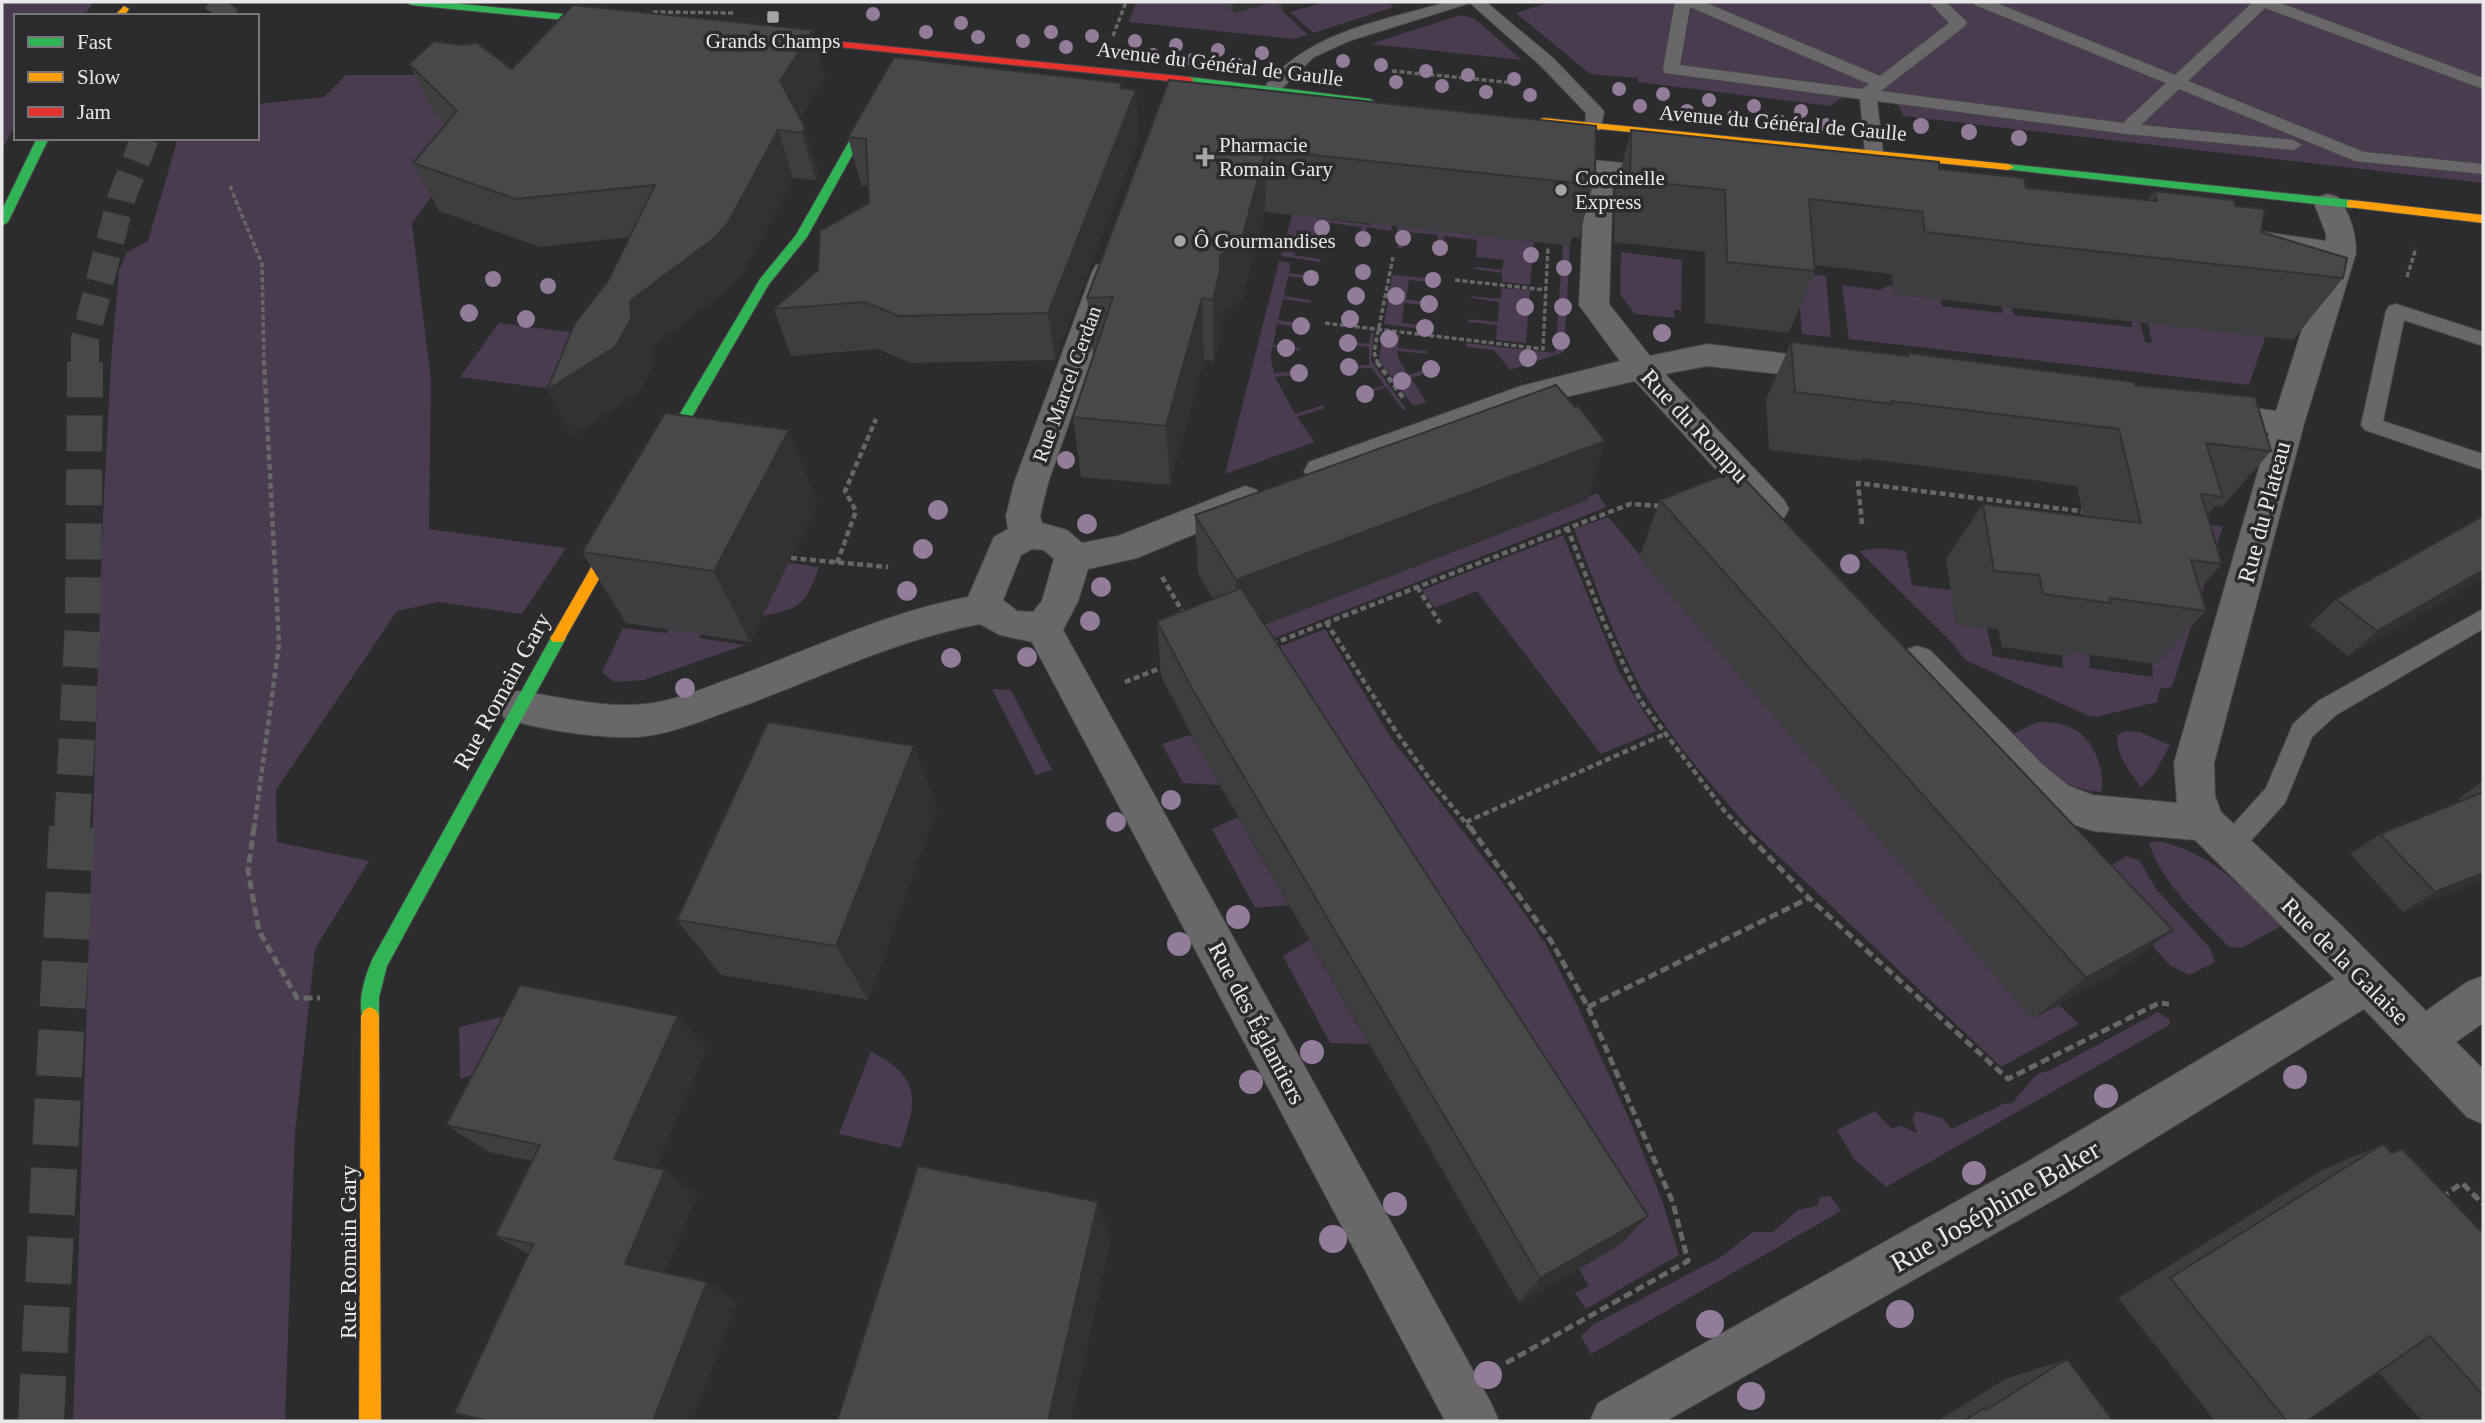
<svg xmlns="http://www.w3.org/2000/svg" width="2485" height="1423" font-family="Georgia,serif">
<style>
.green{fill:#4a3b50}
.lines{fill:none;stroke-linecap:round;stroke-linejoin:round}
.highway-tunnel-far2{stroke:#48474a;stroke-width:28;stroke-dasharray:28 14;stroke-linecap:butt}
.highway-tunnel-far1{stroke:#48474a;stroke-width:36;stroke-dasharray:36 18;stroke-linecap:butt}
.highway-tunnel{stroke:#48474a;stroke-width:46;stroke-dasharray:46 23;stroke-linecap:butt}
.lane-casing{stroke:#484649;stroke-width:2}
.street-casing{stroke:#484649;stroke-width:2}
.fast-casing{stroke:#484649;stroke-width:2}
.slow-casing{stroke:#484649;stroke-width:2}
.jam-casing{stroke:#484649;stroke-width:2}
.path-far2{stroke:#686768;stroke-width:3.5;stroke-dasharray:5 2.5;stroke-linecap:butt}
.path-far1{stroke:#686768;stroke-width:4.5;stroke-dasharray:6 3.5;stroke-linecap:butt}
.path{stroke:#686768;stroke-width:5;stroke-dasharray:9 4.5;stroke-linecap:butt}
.lane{fill:#696769;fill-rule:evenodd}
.street{fill:#696769;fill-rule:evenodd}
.fast{fill:#30b455;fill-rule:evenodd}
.slow{fill:#ff9f0a;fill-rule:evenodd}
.jam{fill:#e5322d;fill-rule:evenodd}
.tree{fill:#937c9a}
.wall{fill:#3e3d40}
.shaded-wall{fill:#323234}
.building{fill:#48474a;stroke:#323234;stroke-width:2}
.poi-dot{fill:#a8a5a8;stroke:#2d2a2e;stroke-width:2.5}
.labels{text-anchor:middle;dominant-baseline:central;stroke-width:7;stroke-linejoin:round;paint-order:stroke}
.far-poi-label{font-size:21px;fill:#eae7eb;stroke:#2d2a2e;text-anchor:start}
.far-street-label{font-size:21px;fill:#eae7eb;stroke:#2d2a2e}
.street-label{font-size:24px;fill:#eae7eb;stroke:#2d2a2e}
.near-street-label{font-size:28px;fill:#eae7eb;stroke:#2d2a2e}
</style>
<rect width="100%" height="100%" fill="#2c2b2d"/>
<path class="green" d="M2,2H94L84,16H16V123L2,150Z
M1136,2H1222L1233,13L1273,2L1308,35L1294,39L1129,22Z
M1325,2H1388L1394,7L1313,33L1290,12Z
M1551,2H2483V183L1903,116L1899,106C1883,99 1841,90 1831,106L1638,82V78L1590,74L1516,13Z
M1461,15L1475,19L1522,60L1370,44Z
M346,75H450L463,153L412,224L431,381L429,529L566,548L522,614L439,602L397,611L276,790L277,842L369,861L315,949L295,1133L285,1421H73L103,514L111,362L119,270L127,252L148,241L178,138H257V104L324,97Z
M1293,211L1332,220L1371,225V221L1392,224L1391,231L1367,227L1364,244H1359L1361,227L1329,223L1325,240L1298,236L1294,255L1321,259L1320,262L1281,256Z
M1397,224L1534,242L1530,285L1502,282V273L1474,269L1475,267L1502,270L1504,260L1476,257L1477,240L1444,236L1442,253H1437L1438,235L1406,232L1403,248H1398L1400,232L1397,231Z
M1563,245L1570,246L1564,352L1510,370L1494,350L1466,347V343L1555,353Z
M1621,252L1682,260L1681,310H1674L1675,318L1635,314L1620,294Z
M1279,261L1291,263L1289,273L1317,277V280L1288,276L1284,296L1311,300V303L1283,299L1278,320L1306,324L1305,328L1277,324L1273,345L1300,348L1301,351L1272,347L1271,358L1274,373L1304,371L1305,374L1275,377L1295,414L1323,405L1325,408L1297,417L1315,442L1225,474Z
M1797,273L1826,276L1831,337L1802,334Z
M1392,275L1437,279V283L1409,280L1406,299L1435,303L1434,306L1404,303L1402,323L1431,326V330L1384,324Z
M1842,285L1880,290L1889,285L1893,286L1895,294L1940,299L1942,306L2003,313L2002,306L2012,308L2014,315L2132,327L2131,321L2140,322L2145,342L2152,343L2148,323H2270L2249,385L1849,339Z
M1502,288L1530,290L1526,343L1496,340L1497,325L1468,322L1469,319L1498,322L1499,302L1471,298V296L1500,299Z
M499,323L601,336L566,391L460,377Z
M1371,332L1374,333L1371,360L1406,409L1403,410L1386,387L1360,396L1358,394L1384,385L1372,368L1342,369L1341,366L1369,365V347L1339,344V340L1369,344Z
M1383,333L1400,335L1398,348L1427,351L1428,354L1397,351L1399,360L1408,375L1434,367L1436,370L1411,378L1426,402L1413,406L1379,360Z
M1597,493L1607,507L1250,648L1241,634Z
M1608,517L2032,1019L2059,1005L2079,1024L2001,1067L1754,833C1710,784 1661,729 1631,669C1609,624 1592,576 1574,529Z
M2195,524L2223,526L2172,687L2160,689L2157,702L2096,717L2089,716L1965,660L1953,644L1859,551L1879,548L1906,551L1912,585L1951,590L1956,624L1987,628L1993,656L2063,668L2061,633L2090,655L2089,668L2153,677L2152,663H2156Z
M1563,535L1619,672L1656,731L1601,754L1477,591L1435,608L1422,590Z
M788,563L819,567C806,604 801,609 762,616Z
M623,628L667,633L669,629L701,634L699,638L745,645L644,680L614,682L602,672Z
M1325,629L1391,738L1503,883L1545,943L1578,1007L1632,1125L1663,1203L1679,1255L1586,1309L1575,1293L1589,1286L1579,1269L1619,1244L1255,656Z
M992,689L1011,690L1052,770L1036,775Z
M2037,722C2066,721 2088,730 2098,760C2101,771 2104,780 2101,792C2062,791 2036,761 2007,737Z
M2125,731L2139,732L2170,745L2154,774L2141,787C2130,772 2114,753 2118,735Z
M1190,735L1194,740L1220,785L1183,783L1162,744Z
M1238,817L1289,905L1255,908L1212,829Z
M2158,841C2217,855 2238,885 2281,926L2241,948L2229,947C2200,917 2162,884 2149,843Z
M2127,856L2140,861L2156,889L2210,948L2215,962L2189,975L2170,965L2102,892L2101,871Z
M1309,940L1369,1044L1330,1043L1283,956Z
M2158,1012L2170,1020L2169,1025L1886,1187L1854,1159L1837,1130L1875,1111L1892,1129L1899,1125L1917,1133L1912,1118L1916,1111L1942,1118L1952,1129L2003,1104L2012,1103L2037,1074L2051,1070Z
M514,1014L494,1068L460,1079L459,1027Z
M871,1051C921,1079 918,1097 901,1148L839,1134Z
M1830,1196L1841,1211L1591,1354L1581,1336L1594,1324L1721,1257L1753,1232H1773L1798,1210L1817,1206L1820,1197Z"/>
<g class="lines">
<path class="highway-tunnel-far2" d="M217,16L226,2
M85,364V339L121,199L145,138"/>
<path class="highway-tunnel-far1" d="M72,829L83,623L85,362"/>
<path class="highway-tunnel" d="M41,1421L72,827"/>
<g class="lane-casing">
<path id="lane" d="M1447,2H1486L1553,58L1601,108L1604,112L1600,130H1588L1585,126L1586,113L1541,66L1470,3L1349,41L1314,57L1277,93L1271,94L1263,89C1306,32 1382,21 1447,2Z
M1675,2H1704L1880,76L1949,23L1929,2H1946L1965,20L1967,23L1965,26L1881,91L2123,123L2166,83L1975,5L1973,2H1994L2175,75L2253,2H2277L2483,78V89L2265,8L2188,81L2364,152L2483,164V174L2355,161L2179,89L2141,125L2293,140L2302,145L2293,150L2127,134L1877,101L1883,152L1874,157L1865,152L1860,99L1665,73L1663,69ZM1690,7L1869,84L1862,89L1680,65Z
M2396,304L2483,332V346L2404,320L2383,421L2483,454V470L2365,430L2361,425L2386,311L2389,306Z
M2483,609V629L2336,715L2312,737L2285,803L2237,856L2228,860L2219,856L2215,848L2219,840L2266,788L2293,724L2318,701Z"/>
</g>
<g class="street-casing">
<path id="street" d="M1544,155L1672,168L1682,171L1686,177L1682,183L1672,186L1613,179L1609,304L1650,356L1707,344L1844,361L1849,369L1844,377L1833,380L1707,366L1665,374L1784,500L1789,509L1784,518L1772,522L1760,518L1635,381L1543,402L1333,480L1321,483L1309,480L1304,471L1309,462L1521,386L1620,361L1579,305L1585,176L1534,169L1530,163L1534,157Z
M2328,194L2338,197C2350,214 2356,232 2356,253L2304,424L2214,763L2215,796L2221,812L2339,923L2426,1011L2467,982L2483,976V1023L2456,1042L2483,1069V1124L2467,1117L2364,1009L2066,1193L1666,1421H1590L1598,1403L2032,1159L2335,979L2195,840L2093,831L2060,820L2041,810L2015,789L1904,672L1898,661L1904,650L1917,646L1930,650L2043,765L2069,786L2093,795L2177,803L2174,763L2269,433L2197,422L2193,414L2197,406L2209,402L2276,411L2324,260L2257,249L2247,247L2242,240L2247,233L2257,231L2326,241V234L2314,203L2318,197Z
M1107,262L1118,265L1122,272L1048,483L1040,516L1042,523L1067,530L1082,543L1118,536L1245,486L1257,490L1262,499L1257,508L1137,558L1088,569L1078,601L1063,630L1491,1403L1499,1421H1445L1032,642L1000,635L980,624C894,640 816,680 734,709C706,719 677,732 647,736C611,741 539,730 504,718L499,707L504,696L518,691C559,696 603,709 645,704C675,701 704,688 732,678C810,650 886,612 968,597L994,537L1008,529L1006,516L1014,483L1092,272L1096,265ZM1032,549L1044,550L1054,559L1042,601L1033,612L1017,611L1003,600L1021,555Z"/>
</g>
<g class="fast-casing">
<path id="fast" d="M406,2H440L615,19L620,22L615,25L411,5Z
M1189,77L1370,99L1375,102L1370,105L1185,82L1184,80Z
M872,101L881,103L807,237L769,284L664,465H654L652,461L760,279L796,235Z
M37,138H49L8,222L2,226V210Z
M2008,164L2351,200L2357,204L2351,208L2004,169L2002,167Z
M558,632L566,638L387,966L379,997V1016L376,1022L370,1025L364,1022C356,1003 365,976 373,958L553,634Z"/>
</g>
<g class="slow-casing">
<path id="slow" d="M124,6L129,9L124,16H114Z
M1544,118L2008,164L2014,167L2008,170L1540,123V119Z
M2351,200L2483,215V223L2347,207V201Z
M621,523L628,528L563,642H553L550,638L553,634L616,524Z
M370,1007L376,1010L379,1016L381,1421H359L361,1016L364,1010Z"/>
</g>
<g class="jam-casing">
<path id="jam" d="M765,34L1189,77L1194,80L1189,83L761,39L760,37Z"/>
</g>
<path class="path-far2" d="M653,12L735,13
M1113,36L1126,2
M1392,71L1515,83
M230,186L262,264L264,364
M2407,277L2416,248
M1455,280L1546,290
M1325,323L1543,349L1548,246
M1378,364L1374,352L1393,257"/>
<path class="path-far1" d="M1377,362L1404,399
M1862,524L1858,483L2087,512
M1567,527L1603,620L1640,700L1726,813L1742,829
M791,558L888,567
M837,563L856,511L845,491L876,419
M1162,577L1184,614
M1417,587L1440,623
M1326,622L1397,733L1433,784L1471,829
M1272,644L1630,504L1663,506
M1125,682L1166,666
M1466,822L1665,734
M254,829L279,644L264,362"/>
<path class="path" d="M254,827L248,871L259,931L297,998H320
M1470,827L1551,941L1588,1007L1673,1203L1688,1261L1506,1363
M1740,827L1809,898L2008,1079L2159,1003L2169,1004
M1588,1007L1809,898
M2441,1198L2462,1183L2483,1204"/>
<use href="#lane" class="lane"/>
<use href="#street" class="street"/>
<use href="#fast" class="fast"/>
<use href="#slow" class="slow"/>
<use href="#jam" class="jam"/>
</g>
<g class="tree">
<circle cx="873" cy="14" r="7"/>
<circle cx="961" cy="23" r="7"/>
<circle cx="926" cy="32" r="7"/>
<circle cx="1051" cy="32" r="7"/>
<circle cx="1092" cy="36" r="7"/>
<circle cx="978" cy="37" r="7"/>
<circle cx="1023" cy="41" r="7"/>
<circle cx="1135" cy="41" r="7"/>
<circle cx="1176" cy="45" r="7"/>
<circle cx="1066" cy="47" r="7"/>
<circle cx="1218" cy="50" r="7"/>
<circle cx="1262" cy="53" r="7"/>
<circle cx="1153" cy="55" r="7"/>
<circle cx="1193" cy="60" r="7"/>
<circle cx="1343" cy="61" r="7"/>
<circle cx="1236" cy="64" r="7"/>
<circle cx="1381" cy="65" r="7"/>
<circle cx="1426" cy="71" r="7"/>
<circle cx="1468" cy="75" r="7"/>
<circle cx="1514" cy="79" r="7"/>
<circle cx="1396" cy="82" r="7"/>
<circle cx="1442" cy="86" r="7"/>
<circle cx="1619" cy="89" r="7"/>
<circle cx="1486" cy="92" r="7"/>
<circle cx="1663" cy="94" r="7"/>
<circle cx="1530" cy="95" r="7"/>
<circle cx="1709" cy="100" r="7"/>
<circle cx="1640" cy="106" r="7"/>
<circle cx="1754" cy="106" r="7"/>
<circle cx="1687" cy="111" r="7"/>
<circle cx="1801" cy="111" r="7"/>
<circle cx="1734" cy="116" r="7"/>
<circle cx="1779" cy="121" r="7"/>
<circle cx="1827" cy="126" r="8"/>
<circle cx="1921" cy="126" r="8"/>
<circle cx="1969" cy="132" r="8"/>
<circle cx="2019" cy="138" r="8"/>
<circle cx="1322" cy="228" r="8"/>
<circle cx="1403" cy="238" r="8"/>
<circle cx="1363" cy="239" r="8"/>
<circle cx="1440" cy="248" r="8"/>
<circle cx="1531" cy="255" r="8"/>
<circle cx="1564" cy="268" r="8"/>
<circle cx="1363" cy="272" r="8"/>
<circle cx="1311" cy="278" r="8"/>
<circle cx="493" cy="279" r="8"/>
<circle cx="1433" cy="280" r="8"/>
<circle cx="548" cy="286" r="8"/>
<circle cx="1356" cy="296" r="9"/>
<circle cx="1396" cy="296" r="9"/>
<circle cx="1429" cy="304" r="9"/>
<circle cx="1525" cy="307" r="9"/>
<circle cx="1563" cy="307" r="9"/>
<circle cx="469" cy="313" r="9"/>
<circle cx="526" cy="319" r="9"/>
<circle cx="1350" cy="319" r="9"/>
<circle cx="1301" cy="326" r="9"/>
<circle cx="1425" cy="328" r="9"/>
<circle cx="1662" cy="333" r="9"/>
<circle cx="1389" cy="339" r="9"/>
<circle cx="1561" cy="341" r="9"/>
<circle cx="1348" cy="343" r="9"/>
<circle cx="1286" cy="348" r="9"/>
<circle cx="1528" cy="358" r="9"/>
<circle cx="1349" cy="367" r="9"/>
<circle cx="1431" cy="369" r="9"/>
<circle cx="1299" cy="373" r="9"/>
<circle cx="1402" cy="381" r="9"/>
<circle cx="1365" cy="394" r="9"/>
<circle cx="1066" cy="460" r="9"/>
<circle cx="938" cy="510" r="10"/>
<circle cx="1087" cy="524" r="10"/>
<circle cx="923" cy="549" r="10"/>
<circle cx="1850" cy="564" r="10"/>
<circle cx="1101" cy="587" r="10"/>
<circle cx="907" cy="591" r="10"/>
<circle cx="1090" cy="621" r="10"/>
<circle cx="1027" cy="657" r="10"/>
<circle cx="951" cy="658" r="10"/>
<circle cx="685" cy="688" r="10"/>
<circle cx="1171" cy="800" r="10"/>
<circle cx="1116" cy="822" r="10"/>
<circle cx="1238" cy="917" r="12"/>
<circle cx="1179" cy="944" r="12"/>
<circle cx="1312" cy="1052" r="12"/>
<circle cx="2295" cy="1077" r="12"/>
<circle cx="1251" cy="1082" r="12"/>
<circle cx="2106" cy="1096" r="12"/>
<circle cx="1974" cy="1173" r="12"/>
<circle cx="1395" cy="1204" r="12"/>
<circle cx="1333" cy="1239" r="14"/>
<circle cx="1900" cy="1314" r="14"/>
<circle cx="1710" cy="1324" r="14"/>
<circle cx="1488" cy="1375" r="14"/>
<circle cx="1751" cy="1396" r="14"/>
</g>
<path class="wall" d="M1222,2H1273L1233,13Z
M1273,2H1309L1282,10Z
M460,45L512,69L825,77L800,118L819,174L816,180L793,178L745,271L731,286L652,348L653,366L639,392L573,436L547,390L608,281L629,237L540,247L439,211L413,163L446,124L434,112L409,64Z
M1169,80L1595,176L1579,238L1572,237L1570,246L1265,212L1242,299L1221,318V333L1214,361L1204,360L1170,485L1081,477L1073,417L1093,356L1087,298Z
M1122,83V89L1139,138L1055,360L911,363L878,349L791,356L774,309L818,270L869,203L868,186L861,185L848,137Z
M1631,130L1939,169L2026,188L2148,200L2154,191L2236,206L2261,232L2343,278L2293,340L1894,294L1892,274L1814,265L1815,271L1789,333L1705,323V252L1614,242L1615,192Z
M1791,342L1906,356L1908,353L2135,385L2271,451L2222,507L2215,506L2207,516L2222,564L2200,588L2206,611L2156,664L2070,652L2066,656L2002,647L1998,629L1956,625L1946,559L1983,504L2083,516L2077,486L1863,458L1862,461L1769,450L1766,400Z
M789,430L817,504L750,642L626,623L582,552Z
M1605,441L1587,500L1265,625L1648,1216L1620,1245L1519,1303L1194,740L1161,676L1157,621L1213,599L1198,573L1195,515Z
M1660,500L2114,974L2032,1019L1639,558Z
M2483,516V578L2348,656L2309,625L2336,599Z
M914,746L937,809L868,1000L721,975L677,920Z
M2483,781V879L2403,912L2350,854L2380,834L2460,801L2458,799Z
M707,1047L655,1168L665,1170L697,1195L664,1273L707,1282L737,1302L692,1421H486L454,1413L529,1254L495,1236L532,1161L489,1152L446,1125Z
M2383,1144L2391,1153L2483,1233V1421H2422L2378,1372L2307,1421H2215L2118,1298L2322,1170Z
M2067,1359L2113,1421H1938L2005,1379Z"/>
<path class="shaded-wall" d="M1233,2H1273L1233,13Z
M1283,2H1309L1282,10Z
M813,30L825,77L794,129L780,81Z
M1122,83L1125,119L1136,90L1139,138L1055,360L1048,313Z
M805,127L819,174L816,180L802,133Z
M778,130L793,178L745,271L731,286L652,348L653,366L639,392L573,436L547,390L630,301Z
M1266,150L1265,212L1242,299L1221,318V333L1214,361L1213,300L1220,256Z
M1202,298L1204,360L1170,485L1166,426Z
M789,430L817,504L750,642L714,571Z
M1605,441L1587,500L1236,636V580Z
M2483,570V578L2348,656L2377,631Z
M914,746L937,809L868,1000L836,946Z
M2483,873V879L2403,912L2435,892Z
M2173,930L2114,974L2032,1019L2086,978Z
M678,1016L707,1047L648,1184L614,1159Z
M665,1170L697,1195L659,1284L625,1264Z
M1098,1202L1111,1239L1071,1421H1048Z
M1648,1216L1620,1245L1519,1303L1540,1278Z
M707,1282L737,1302L692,1421H653Z"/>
<path class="building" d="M573,5L813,30L780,81L805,127L802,133L778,130L728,223L713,239L630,301L631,319L616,346L547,390L575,323L608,281L655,185L516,199L413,163L457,111L409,64L434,41L460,45L477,43L512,69Z
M894,57L1122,83L1120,88L1136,90L1048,313L899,316L865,302L774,309L818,270L820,231L869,203L866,139L848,137Z
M1169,80L1596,126L1595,176L1586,175L1585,184L1266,150L1242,238L1220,256V271L1213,300L1202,298L1166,426L1073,417L1113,297L1087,298Z
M1631,130L1939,162V169L2024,178L2026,188L2157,201L2154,191L2233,200L2236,206L2265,209L2261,232L2347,258L2343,278L2048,246L1925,232L1922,212L1809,199L1815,271L1727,262L1725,190L1630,180Z
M1791,342L1908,356V353L2134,382L2135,385L2255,397L2271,451L2206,443L2223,497L2201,494L2222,564L2191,560L2206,611L2110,598L2111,603L2043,594L2039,575L1994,571L1983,504L2141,523L2119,429L1891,401L1892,404L1795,392Z
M1556,385L1575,407L1578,406L1605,441L1236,580L1195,515Z
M665,413L789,430L714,571L582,552Z
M1736,470L2173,930L2086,978L1660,500Z
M2483,516V570L2377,631L2336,599Z
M1241,588L1648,1216L1540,1278L1191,687L1157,621Z
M768,722L914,746L836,946L677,920Z
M2483,792V873L2435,892L2380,834Z
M520,985L678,1016L614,1159L665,1170L625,1264L707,1282L653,1421H490L454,1413L533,1244L495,1236L540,1145L446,1125Z
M2383,1144L2392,1153L2402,1149L2483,1233V1395L2430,1336L2307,1421H2287L2170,1278Z
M918,1166L1098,1202L1048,1421H837Z
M2067,1359L2113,1421H1964L1984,1408L1986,1410Z"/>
<g class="poi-dot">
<rect x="766" y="10" width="14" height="14" rx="3.5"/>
<path d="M1201.5 146.5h7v7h7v7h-7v7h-7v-7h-7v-7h7z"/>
<circle cx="1561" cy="190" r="7"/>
<circle cx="1180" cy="241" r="7"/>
</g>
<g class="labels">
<g class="far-poi-label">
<text x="773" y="41" text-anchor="middle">Grands Champs</text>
<text x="1219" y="145">Pharmacie<tspan x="1219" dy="24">Romain Gary</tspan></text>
<text x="1575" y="178">Coccinelle<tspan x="1575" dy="24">Express</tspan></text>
<text x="1194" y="241">Ô Gourmandises</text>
</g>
<g class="far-street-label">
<text transform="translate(1220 64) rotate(7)">Avenue du Général de Gaulle</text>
<text transform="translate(1783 123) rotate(5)">Avenue du Général de Gaulle</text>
<text transform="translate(1067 384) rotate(-70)">Rue Marcel Cerdan</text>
</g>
<g class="street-label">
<text transform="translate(1695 426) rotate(47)">Rue du Rompu</text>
<text transform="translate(2264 512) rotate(-75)">Rue du Plateau</text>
<text transform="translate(502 691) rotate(-61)">Rue Romain Gary</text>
<text transform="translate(2345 961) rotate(45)">Rue de la Galaise</text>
<text transform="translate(1257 1023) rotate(62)">Rue des Églantiers</text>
<text transform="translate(348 1252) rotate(-90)">Rue Romain Gary</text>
</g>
<g class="near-street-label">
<text transform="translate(1995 1206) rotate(-30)">Rue Joséphine Baker</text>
</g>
</g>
<rect width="2485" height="1423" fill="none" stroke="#eae7eb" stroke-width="7"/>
<rect x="14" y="14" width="245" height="126" fill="#2d2a2e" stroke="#79767a" stroke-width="2"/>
<rect x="28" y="37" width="35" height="10" fill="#30b455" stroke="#79767a" stroke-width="2"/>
<text x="77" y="49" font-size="21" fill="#eae7eb">Fast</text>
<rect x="28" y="72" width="35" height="10" fill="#ff9f0a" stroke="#79767a" stroke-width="2"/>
<text x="77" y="84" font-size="21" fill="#eae7eb">Slow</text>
<rect x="28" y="107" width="35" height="10" fill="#e5322d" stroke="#79767a" stroke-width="2"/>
<text x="77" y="119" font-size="21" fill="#eae7eb">Jam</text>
</svg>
